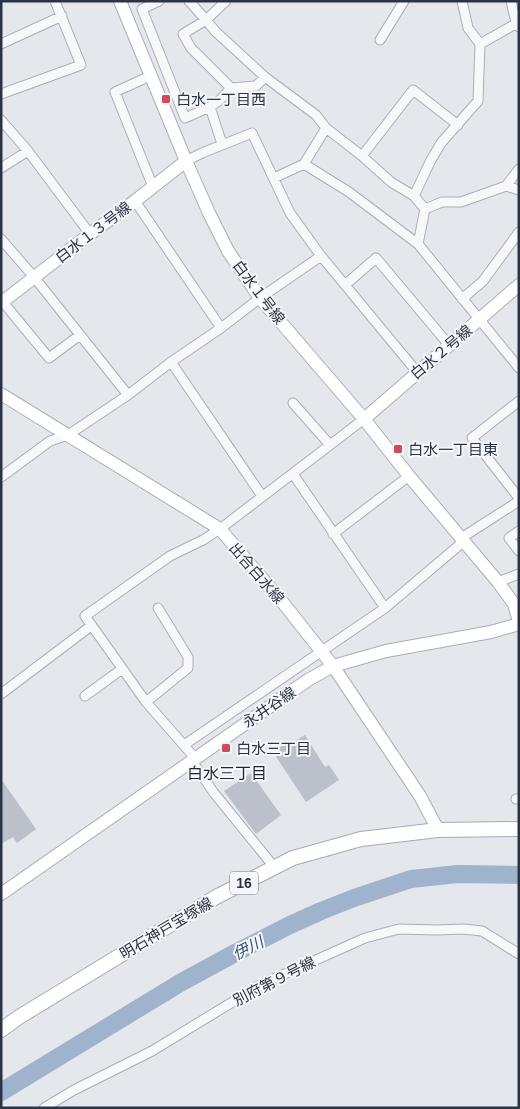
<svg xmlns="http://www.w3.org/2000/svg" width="520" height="1109" font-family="Helvetica,'Noto Sans JP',sans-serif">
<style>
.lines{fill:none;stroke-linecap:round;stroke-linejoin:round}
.river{stroke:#9fb4cc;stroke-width:18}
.building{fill:#bbc0ca}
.street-casing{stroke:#a9aeb7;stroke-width:11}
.secondary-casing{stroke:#a9aeb7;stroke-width:14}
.primary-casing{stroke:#a3abb8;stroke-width:16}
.street{stroke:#f7f8fa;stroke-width:9}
.secondary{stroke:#fff;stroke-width:12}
.primary{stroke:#fff;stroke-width:14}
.poi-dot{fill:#d1495b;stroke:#f4f6f9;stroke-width:2}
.labels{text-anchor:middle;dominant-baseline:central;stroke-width:4;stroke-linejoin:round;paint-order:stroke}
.shield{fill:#f4f6f9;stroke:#676e7b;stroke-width:1}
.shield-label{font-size:14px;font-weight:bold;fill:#2b3445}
.poi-label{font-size:15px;fill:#2b3445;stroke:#f4f6f9;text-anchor:start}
.street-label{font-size:15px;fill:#2b3445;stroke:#f4f6f9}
.neighbourhood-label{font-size:16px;fill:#1d2536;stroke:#f4f6f9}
.water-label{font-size:16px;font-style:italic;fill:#34527a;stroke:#f4f6f9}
</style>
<rect width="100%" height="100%" fill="#e4e7ec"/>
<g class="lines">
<path class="river" d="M1,1092L180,983L237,952L290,925L321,911L354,898L411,879L458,874L519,875"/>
</g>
<path class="building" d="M305,735L325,767L329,765L339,780L306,802L273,752L285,744L287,746Z
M251,773L281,815L256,834L224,791Z
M1,779L36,829L17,843L13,837L1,844Z"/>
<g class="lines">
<g class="street-casing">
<path id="street" d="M159,1L142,9L185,118L210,107L222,144
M189,1L206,20L226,1
M462,1L468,28L480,44L478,101L441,143L430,162L414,196L425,209L418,244L519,368
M511,1L516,23L519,27
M380,40L404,1
M1,44L62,16
M480,44L519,22
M150,76L115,92L153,187
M231,88L191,48L183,34L206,20L216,32L265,77L316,115L326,128
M1,94L81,65L55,1
M210,107L220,100L231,88L256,86L265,77
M1,120L28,151L90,234
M362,156L413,90L458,125
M186,161L202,153L252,133L290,213L321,256L417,372
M304,164L349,192L418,244
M1,168L28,151
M274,178L304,164L326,128L362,156L391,182L414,196
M506,186L519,169
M135,201L221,328
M425,209L442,202H461L506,186L519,190
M1,239L34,277L128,395
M345,285L376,258L449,345
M462,299L483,281L519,232
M3,302L49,358L80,335
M171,362L262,496
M519,401L472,438L519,498
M293,403L330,445
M293,474L385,608L463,542L466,535L519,501
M1,477L50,441L68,435L128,395L171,362L221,328L260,298L321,256
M519,531L509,538L519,551
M333,534L409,476
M498,582L519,574
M1,694L91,626
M85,696L122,669
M146,702L188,668V657L158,608
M184,745L385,608
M195,758L146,702L85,616L170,556L203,540L220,529L364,419
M192,761L214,793L275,868
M516,799H519
M44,1108L74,1090L152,1051L262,984L365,938L399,929L437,930L463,929L482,931L519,954"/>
</g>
<g class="secondary-casing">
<path id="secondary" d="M120,1L186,161L209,213L228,251L260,298L364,419L409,476L498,582L514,604L519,622
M1,303L90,234L135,201L186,161
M1,394L220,529L284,604L333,666L420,796L438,830
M364,419L519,285
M1,894L308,680L333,666L386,651L491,632L519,624"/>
</g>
<g class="primary-casing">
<path id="primary" d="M1,1030L19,1017L216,897L293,858L361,839L438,830L519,829"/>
</g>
<use href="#street" class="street"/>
<use href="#secondary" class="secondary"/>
<use href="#primary" class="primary"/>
</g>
<g class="poi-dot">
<rect x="161" y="94" width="10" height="10" rx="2.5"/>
<rect x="393" y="444" width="10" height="10" rx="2.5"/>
<rect x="221" y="743" width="10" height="10" rx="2.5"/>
</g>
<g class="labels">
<rect class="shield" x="230" y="871.5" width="28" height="23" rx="4"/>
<g class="shield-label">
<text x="244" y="883">16</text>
</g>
<g class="poi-label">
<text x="176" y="99">白水一丁目西</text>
<text x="408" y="449">白水一丁目東</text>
<text x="236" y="748">白水三丁目</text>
</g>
<g class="street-label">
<text transform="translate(93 232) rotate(-37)">白水１３号線</text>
<text transform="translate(259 292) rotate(53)">白水１号線</text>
<text transform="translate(441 352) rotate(-40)">白水２号線</text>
<text transform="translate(257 573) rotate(49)">出合白水線</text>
<text transform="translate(269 707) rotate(-34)">永井谷線</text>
<text transform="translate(166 928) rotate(-31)">明石神戸宝塚線</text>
<text transform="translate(274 981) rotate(-27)">別府第９号線</text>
</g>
<g class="neighbourhood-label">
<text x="227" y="773">白水三丁目</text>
</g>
<g class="water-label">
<text transform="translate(248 948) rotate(-27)">伊川</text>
</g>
</g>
<rect width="520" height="1109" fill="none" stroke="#2b3445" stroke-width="5"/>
</svg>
